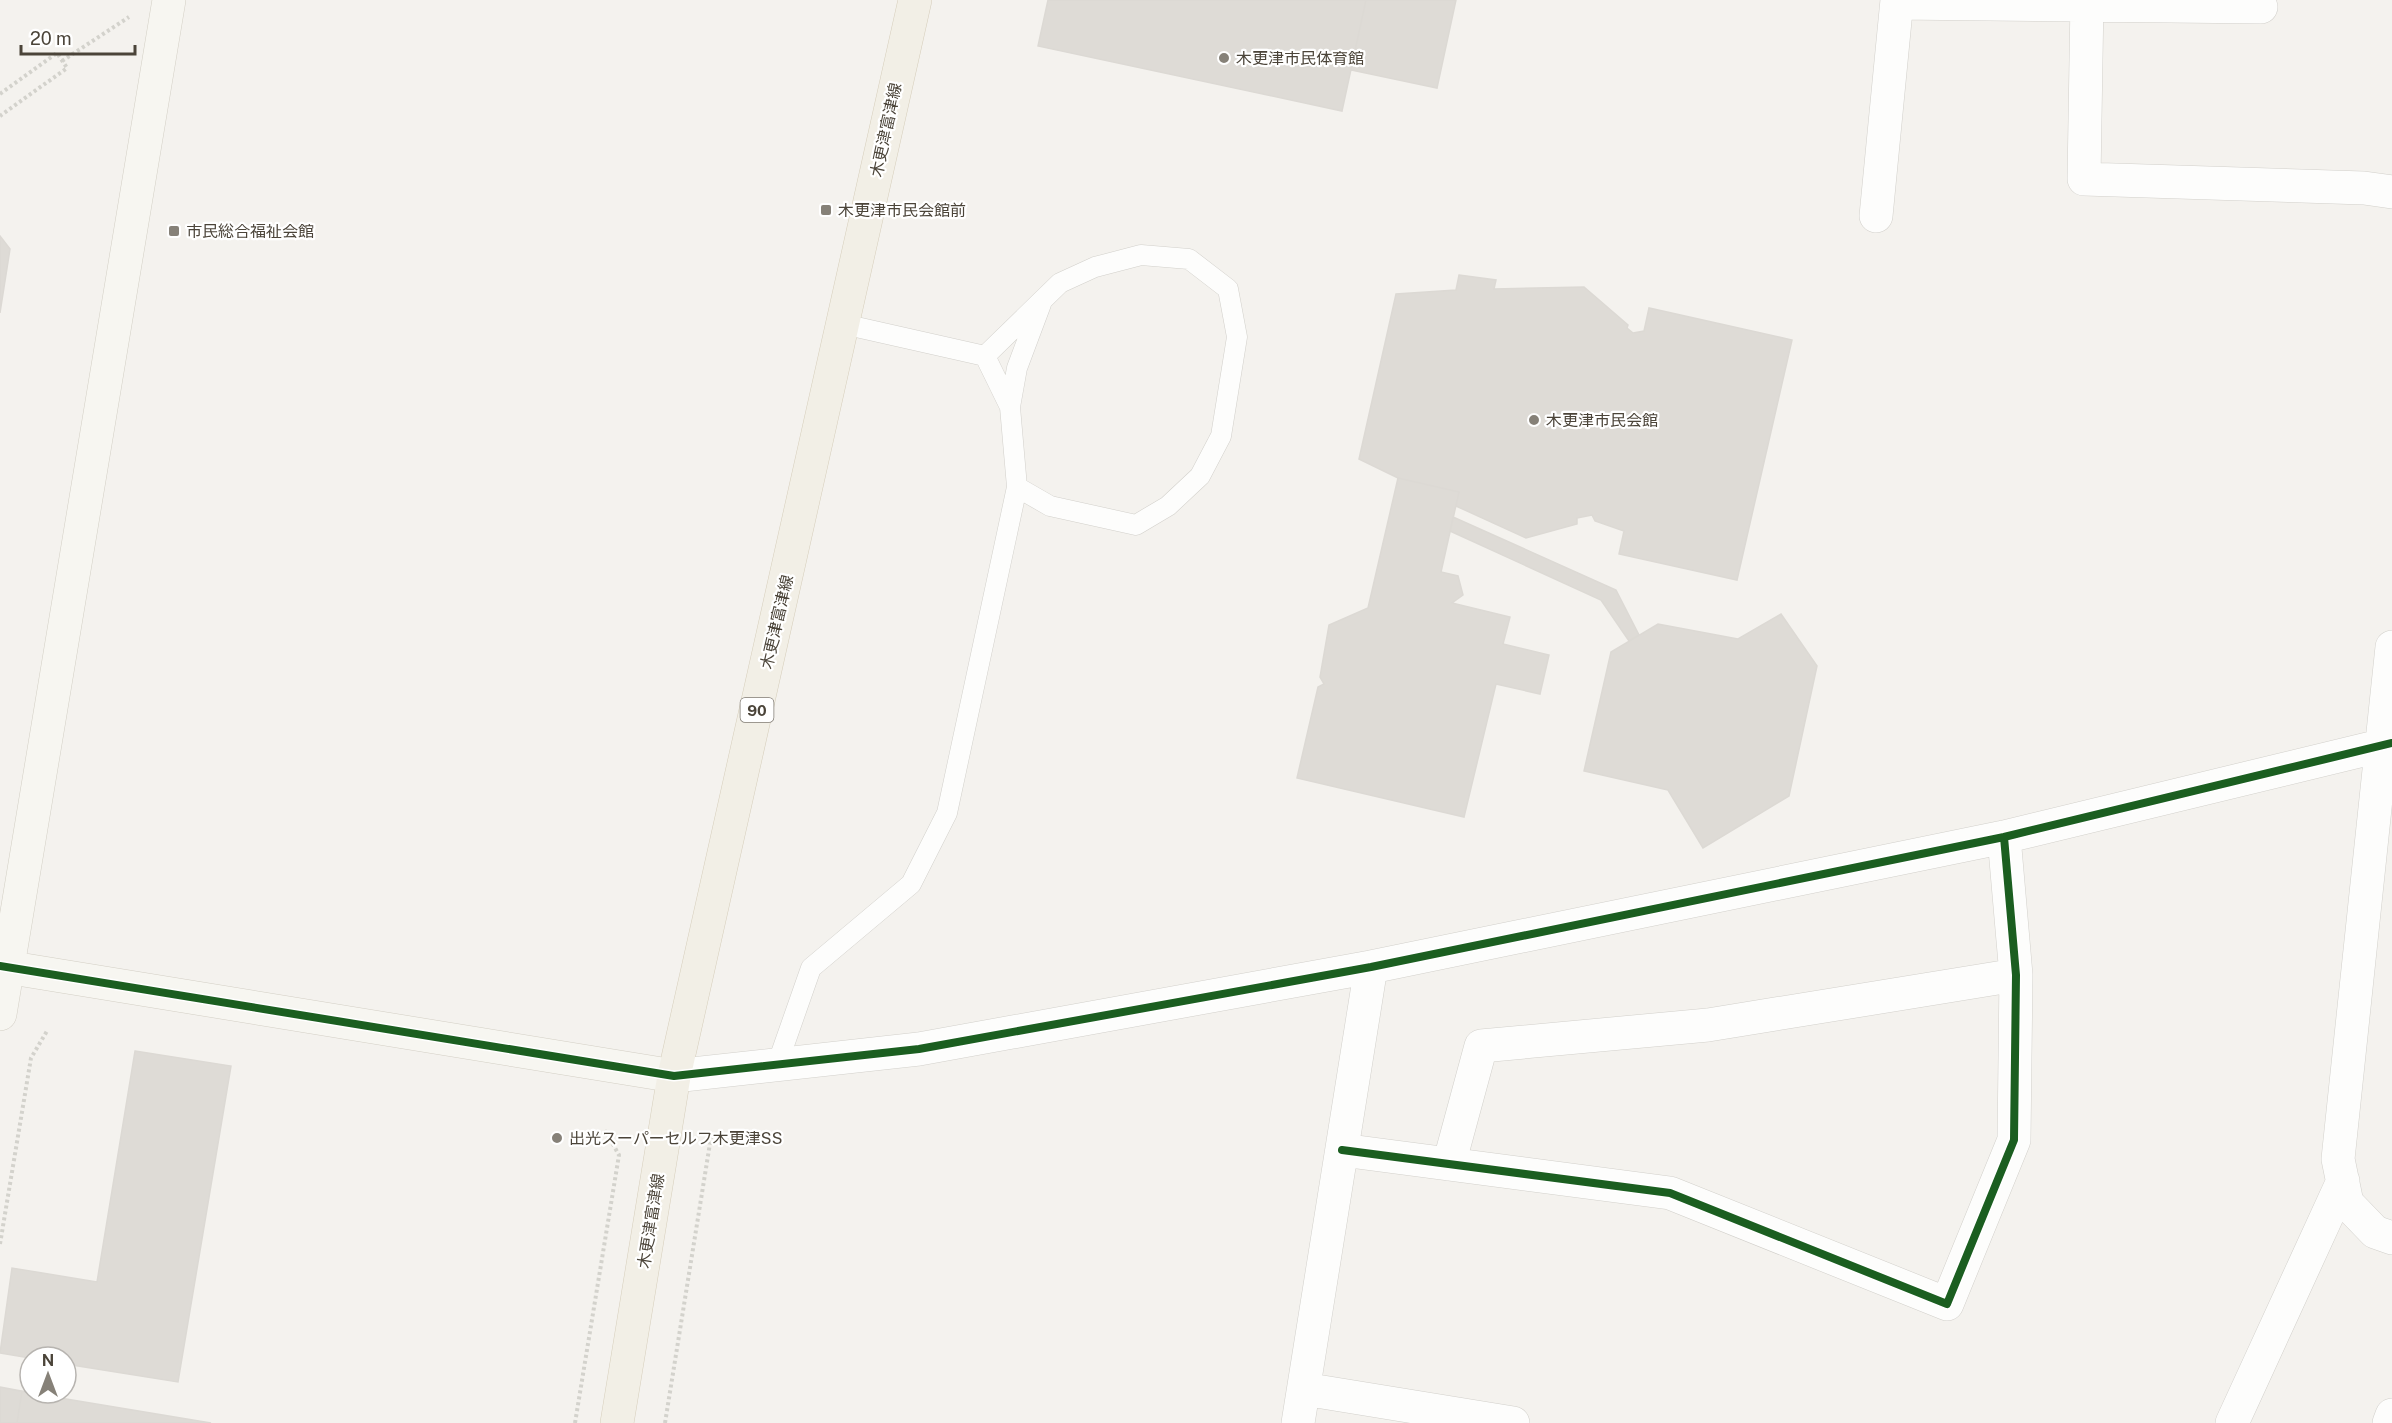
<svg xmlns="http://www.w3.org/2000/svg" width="2392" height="1423" font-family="'Public Sans','Noto Sans JP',sans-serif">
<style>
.building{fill:#dedbd6;stroke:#dcd9d4;stroke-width:1.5}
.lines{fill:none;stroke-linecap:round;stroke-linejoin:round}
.lane-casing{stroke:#d2d0cb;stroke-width:21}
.street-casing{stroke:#d2d0cb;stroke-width:34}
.secondary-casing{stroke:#d3cfc5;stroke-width:34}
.primary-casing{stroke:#d6cebb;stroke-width:34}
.path{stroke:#d3d2cc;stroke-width:4;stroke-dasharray:3 3;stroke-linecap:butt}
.lane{stroke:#fdfdfc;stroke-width:20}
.street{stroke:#fdfdfc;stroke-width:33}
.secondary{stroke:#f7f6f1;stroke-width:33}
.primary{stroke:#f2efe6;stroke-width:33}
.cycleway-casing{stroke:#fff;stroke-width:11}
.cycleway{stroke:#1b5e20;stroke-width:8}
.poi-dot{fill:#868178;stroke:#fff;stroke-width:2}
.labels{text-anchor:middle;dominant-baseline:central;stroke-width:4.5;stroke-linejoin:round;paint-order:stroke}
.shield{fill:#fff;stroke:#817c74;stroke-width:1.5}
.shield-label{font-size:15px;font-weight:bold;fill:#4b4439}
.poi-label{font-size:16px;fill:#4b4439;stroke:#fff;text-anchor:start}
.street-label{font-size:16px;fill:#4b4439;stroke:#fff}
</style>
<rect width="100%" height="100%" fill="#f4f2ee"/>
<path class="building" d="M1048,0H1366L1342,111L1038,46Z
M1366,0H1456L1437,88L1351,70Z
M0,236L10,249L0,313Z
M1459,275L1496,280L1494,289L1584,287L1628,325L1627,328L1633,333L1644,331L1649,308L1792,340L1737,580L1619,554L1624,531L1595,521L1592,515L1577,518V524L1526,538L1456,506L1459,492L1398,478L1359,459L1396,294L1456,290Z
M1398,478L1459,492L1441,572L1458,576L1463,595L1452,603L1510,617L1503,644L1549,655L1540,694L1496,684L1464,817L1297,778L1318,687L1324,684L1320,677L1329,625L1368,608Z
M1453,517L1616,590L1639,635L1629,641L1601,600L1450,531Z
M1781,614L1817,666L1789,796L1703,848L1668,790L1584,771L1611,652L1658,624L1738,639Z
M135,1051L231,1066L178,1382L66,1364V1357L30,1358L0,1353L12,1268L97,1282Z
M0,1387L30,1393L211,1423H0Z
M0,1387L22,1391L17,1423H0Z
M22,1391L30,1393L211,1423H17Z"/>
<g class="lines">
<g class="lane-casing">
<path id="lane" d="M985,356L1060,283L1095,267L1141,255L1189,259L1228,289L1237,337L1221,436L1200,476L1168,506L1136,525L1050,506L1017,487
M1010,407L1017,368L1041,304
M777,1065L811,968L911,884L947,813L1017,487L1010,407L985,356L843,324"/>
</g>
<g class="street-casing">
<path id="street" d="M2087,0L2084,179L2364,188L2392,192
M1897,3L2261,7
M1876,216L1897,0
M2392,647L2338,1159L2347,1203L2375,1232L2392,1238
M674,1076L919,1049L1371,967L2004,837L2392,743
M1342,1150L1670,1193L1947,1304L2014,1140L2016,975L2004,837
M1449,1164L1481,1046L1708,1025L2016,975
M1304,1389L1513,1423
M1298,1423L1371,967
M2232,1423L2343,1181
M2389,1423L2392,1415"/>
</g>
<g class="secondary-casing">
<path id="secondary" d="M0,966L674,1076
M0,1014L169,0"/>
</g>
<g class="primary-casing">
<path id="primary" d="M617,1423L674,1076L915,0"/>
</g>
<path class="path" d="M62,61L129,17
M0,94L57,53L67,68L0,116
M0,1244L31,1058L47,1031
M575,1423L619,1155L605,1130
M665,1423L711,1137"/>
<use href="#lane" class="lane"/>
<use href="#street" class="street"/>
<use href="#secondary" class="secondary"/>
<use href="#primary" class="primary"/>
<g class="cycleway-casing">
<path id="cycleway" d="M0,966L674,1076L919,1049L1371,967L2004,837L2392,743
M1342,1150L1670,1193L1947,1304L2014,1140L2016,975L2004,837"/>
</g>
<use href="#cycleway" class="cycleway"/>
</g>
<g class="poi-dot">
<circle cx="1224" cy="58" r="6"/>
<rect x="820" y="204" width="12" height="12" rx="3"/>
<rect x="168" y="225" width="12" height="12" rx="3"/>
<circle cx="1534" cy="420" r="6"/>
<circle cx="557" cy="1138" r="6"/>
</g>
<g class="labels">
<rect class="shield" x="740.5" y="698" width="33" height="24" rx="4.5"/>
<g class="shield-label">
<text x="757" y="710">90</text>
</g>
<g class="poi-label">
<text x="1236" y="58">木更津市民体育館</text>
<text x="838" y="210">木更津市民会館前</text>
<text x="186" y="231">市民総合福祉会館</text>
<text x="1546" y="420">木更津市民会館</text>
<text x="569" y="1138">出光スーパーセルフ木更津SS</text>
</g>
<g class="street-label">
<text transform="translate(886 130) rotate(-78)">木更津富津線</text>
<text transform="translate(777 622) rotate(-77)">木更津富津線</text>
<text transform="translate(651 1221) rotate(-81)">木更津富津線</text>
</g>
</g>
<g transform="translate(48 1375)"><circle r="28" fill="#ffffff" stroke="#b7b4b0" stroke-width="1.5"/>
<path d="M0-4.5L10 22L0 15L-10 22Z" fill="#868178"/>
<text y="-9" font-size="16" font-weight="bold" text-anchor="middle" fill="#4b4439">N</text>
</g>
<path d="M21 45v9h114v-9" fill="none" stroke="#4b4439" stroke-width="3"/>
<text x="30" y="45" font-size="18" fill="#4b4439" stroke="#ffffff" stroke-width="4.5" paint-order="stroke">20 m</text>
</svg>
